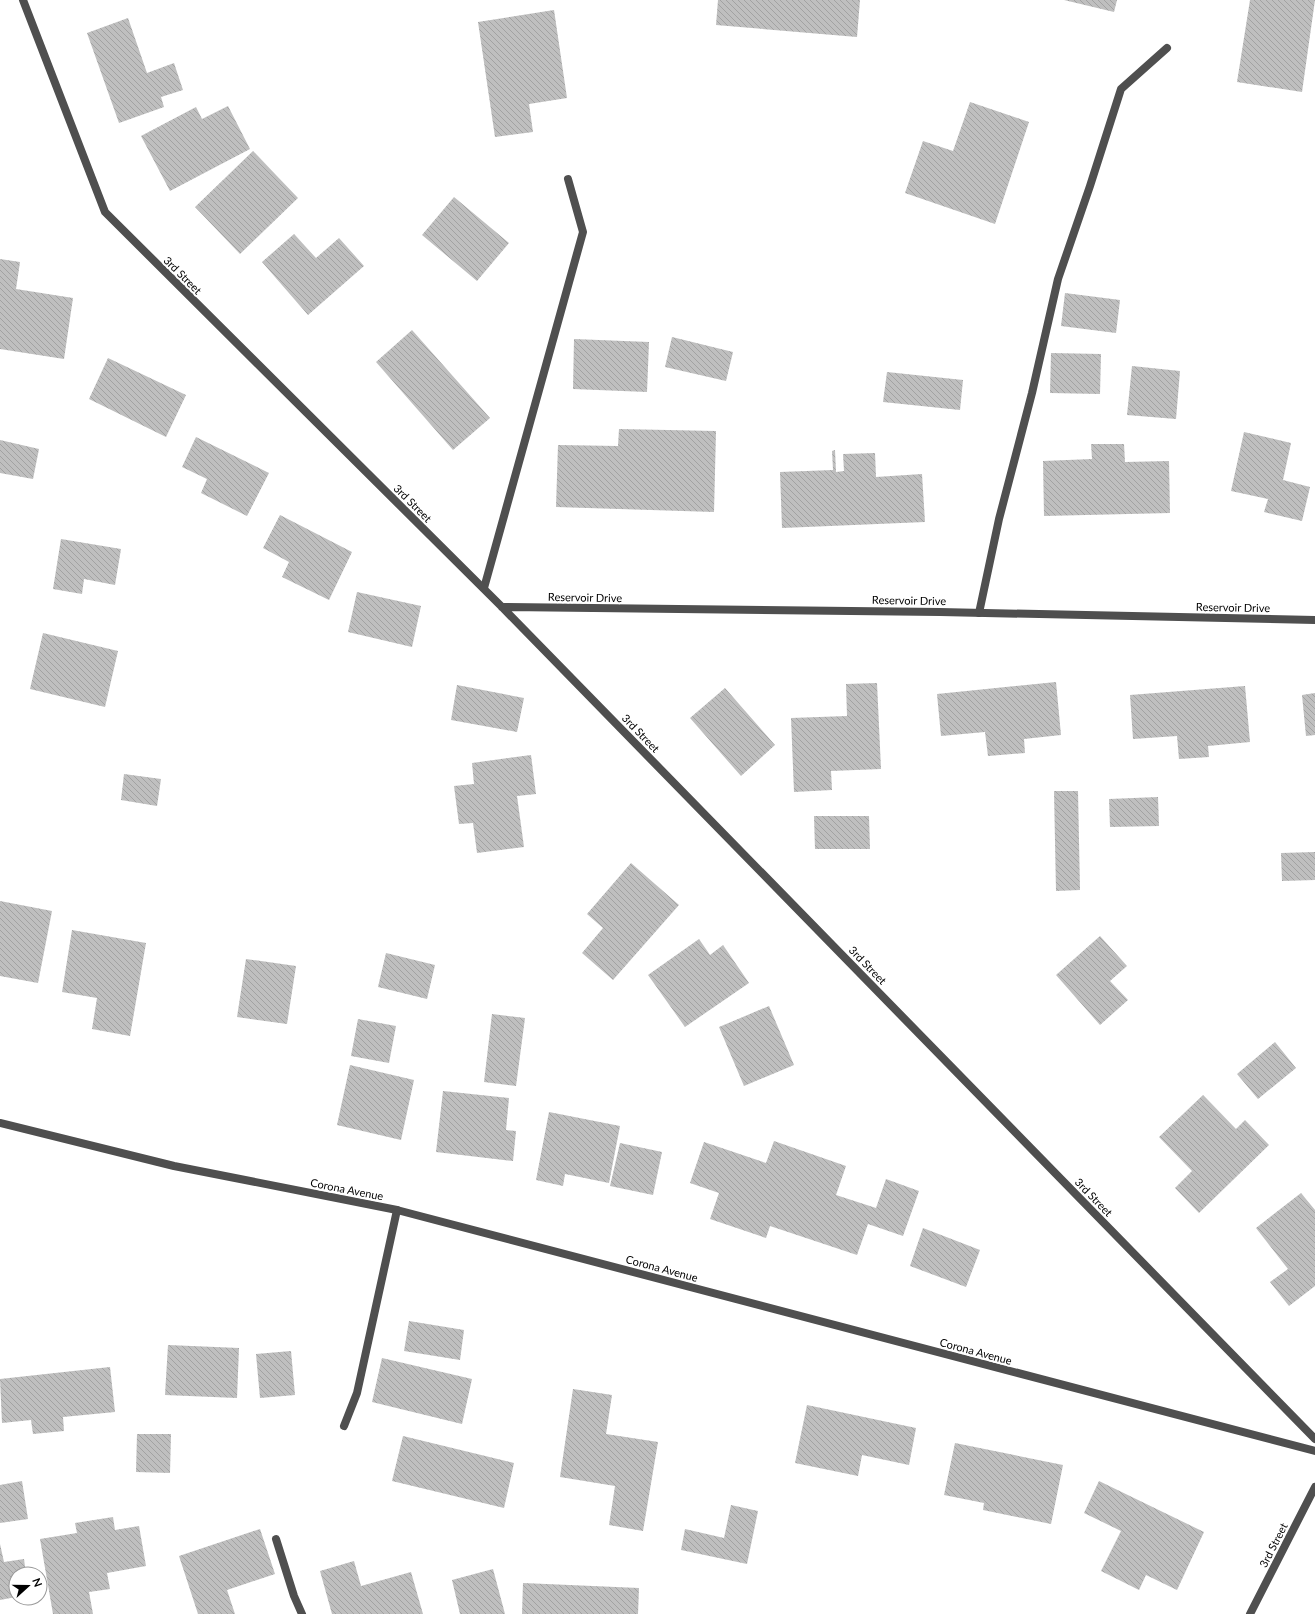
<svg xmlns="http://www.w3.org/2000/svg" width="1315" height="1614" font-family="Lato,sans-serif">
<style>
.building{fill:url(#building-back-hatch)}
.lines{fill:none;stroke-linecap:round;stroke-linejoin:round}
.lane{stroke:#4f4f4f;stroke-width:8}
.street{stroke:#4f4f4f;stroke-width:8}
.labels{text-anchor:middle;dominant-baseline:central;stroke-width:4;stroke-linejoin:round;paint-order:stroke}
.street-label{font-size:11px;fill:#000;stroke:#fff}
</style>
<defs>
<pattern id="building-back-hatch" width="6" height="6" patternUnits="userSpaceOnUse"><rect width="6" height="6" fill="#bfbfbf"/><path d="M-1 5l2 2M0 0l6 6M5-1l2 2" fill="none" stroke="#a2a2a2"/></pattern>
</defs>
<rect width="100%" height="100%" fill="#fff"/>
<path class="building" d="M718,0H860L857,37L716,25Z
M1064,0H1117L1114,12Z
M1250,0H1315L1302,92L1237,82Z
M554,10L567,98L529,104L533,132L495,137L478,22Z
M128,18L147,73L174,63L183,90L161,97L164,107L119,123L87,33Z
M970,102L1029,122L995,224L905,193L923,141L953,151Z
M228,106L250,149L170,191L141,136L196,107L202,119Z
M253,151L298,198L240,254L195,207Z
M454,197L509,243L477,281L422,235Z
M294,234L316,258L339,238L364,266L308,315L262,262Z
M0,259L20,262L16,289L73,298L64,359L0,349Z
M1065,293L1120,300L1116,333L1061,326Z
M412,330L490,418L453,450L376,362Z
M672,337L733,352L726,381L665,367Z
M574,339L649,342L647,392L573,389Z
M1051,353L1101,354L1100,394L1050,393Z
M108,358L186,395L166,437L89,399Z
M1132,366L1180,371L1176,419L1127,415Z
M887,372L963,380L960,410L883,402Z
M619,429L716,431L714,512L556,507L558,445L618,446Z
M1244,432L1291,443L1283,480L1310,487L1302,521L1264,512L1268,499L1231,491Z
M196,437L269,473L247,516L201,493L207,479L182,467Z
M0,440L39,449L33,479L0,473Z
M1091,444H1124L1125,462L1169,461L1170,513L1044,516L1043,461L1092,459Z
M835,450L836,472L844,471L843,454L875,453L876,477L922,474L925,522L782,528L780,472L833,470L832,451Z
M280,515L352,552L329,600L282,577L289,562L263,548Z
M61,539L121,549L115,585L84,579L82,594L53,589Z
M357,592L421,606L412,647L348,632Z
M43,633L118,651L105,707L30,689Z
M1056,682L1061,735L1024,739L1025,753L988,756L985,732L941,736L937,694Z
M877,683L881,769L831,771L832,790L794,792L791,718L847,716L846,684Z
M457,685L524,698L517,732L451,720Z
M1245,686L1250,742L1208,746L1209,757L1179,759L1177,736L1133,739L1130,695Z
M725,688L775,745L741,776L690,718Z
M1315,693V735L1306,736L1302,695Z
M531,755L536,794L517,796L524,847L477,853L473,823L459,824L454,786L474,784L472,763Z
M124,774L161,779L157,806L121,800Z
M1054,791H1078L1080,890L1056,891Z
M1158,797L1159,826L1110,827L1109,799Z
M814,816H869L870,849H815Z
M1315,852V880L1282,881L1281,853Z
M631,863L679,905L613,980L582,953L603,928L587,914Z
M0,901L52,911L38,983L0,976Z
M72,930L146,943L130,1036L92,1029L97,998L62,992Z
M1100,936L1127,966L1110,981L1128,1000L1100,1025L1056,975Z
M699,939L710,955L723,945L749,983L685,1027L648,975Z
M386,953L435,965L427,999L378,987Z
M246,959L296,966L287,1024L237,1017Z
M769,1006L794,1065L744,1086L719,1027Z
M492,1014L525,1018L516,1086L484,1082Z
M358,1019L396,1026L389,1063L351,1056Z
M1275,1042L1296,1068L1258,1099L1237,1074Z
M350,1065L414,1080L401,1140L337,1125Z
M443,1091L509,1098L506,1130L516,1131L513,1161L436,1152Z
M1203,1095L1236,1129L1245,1120L1269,1145L1199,1213L1175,1188L1192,1171L1159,1137Z
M549,1112L620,1126L609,1183L565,1174L563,1186L536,1180Z
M774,1141L846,1166L836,1195L876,1208L886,1179L919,1191L903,1236L868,1224L857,1255L770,1226L766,1238L710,1219L719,1193L690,1183L704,1142L766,1163Z
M620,1143L662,1152L653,1195L610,1186Z
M1301,1193L1315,1210V1286L1289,1306L1270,1282L1288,1269L1256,1228Z
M923,1228L980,1250L966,1287L910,1266Z
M409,1321L464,1330L460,1360L404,1351Z
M168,1345L239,1348L237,1398L165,1395Z
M291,1351L295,1395L260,1398L256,1354Z
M382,1358L472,1379L462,1424L372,1402Z
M110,1367L115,1412L63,1417L64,1431L33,1434L31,1420L2,1423L0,1379Z
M573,1389L612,1395L606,1434L658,1442L643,1531L609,1525L615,1486L560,1477Z
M807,1405L916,1428L909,1465L862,1455L858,1476L795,1463Z
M137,1434H171L170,1473L136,1472Z
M403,1436L514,1463L504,1508L392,1481Z
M955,1443L1063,1465L1051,1524L983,1510L984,1503L944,1495Z
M22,1481L28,1519L0,1523V1485Z
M1099,1481L1204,1532L1177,1590L1146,1575L1139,1590L1101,1571L1121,1531L1084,1513Z
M731,1505L758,1511L747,1564L681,1550L685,1529L724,1538Z
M113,1517L115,1530L139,1526L146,1566L107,1573L110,1589L89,1592L93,1614H53L40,1539L77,1533L75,1523Z
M260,1529L275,1574L227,1590L235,1614H198L179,1556Z
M0,1544L4,1562L24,1559L26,1574H16V1597L0,1600Z
M354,1561L361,1586L411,1572L423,1614H332L320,1571Z
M493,1569L505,1614H460L452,1580Z
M523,1583L639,1588L638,1614H522Z"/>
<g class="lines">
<path class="lane" d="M484,588L583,232L568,179
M979,613L999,519L1032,393L1058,279L1090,186L1121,89L1167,48
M344,1426L357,1393L397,1210
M276,1539L294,1596L302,1614"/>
<path class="street" d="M23,0L105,212L502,607L1315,1439
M502,607L940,612L1315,620
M0,1123L174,1166L397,1210L1315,1451
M1250,1614L1315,1487"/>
</g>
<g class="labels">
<g class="street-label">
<text transform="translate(183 275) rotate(45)">3rd Street</text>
<text transform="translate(413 503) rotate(45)">3rd Street</text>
<text transform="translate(585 597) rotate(1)">Reservoir Drive</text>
<text transform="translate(909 600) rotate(1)">Reservoir Drive</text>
<text transform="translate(1233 607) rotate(1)">Reservoir Drive</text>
<text transform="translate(641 733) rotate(46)">3rd Street</text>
<text transform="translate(868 965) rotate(46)">3rd Street</text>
<text transform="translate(347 1189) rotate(11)">Corona Avenue</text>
<text transform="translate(1094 1197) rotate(46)">3rd Street</text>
<text transform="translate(662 1268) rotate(15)">Corona Avenue</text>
<text transform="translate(976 1351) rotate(15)">Corona Avenue</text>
<text transform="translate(1273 1545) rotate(-63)">3rd Street</text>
</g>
</g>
<g transform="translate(28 1586) rotate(69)"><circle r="19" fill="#ffffff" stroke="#999999"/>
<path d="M0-3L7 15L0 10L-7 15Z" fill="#000000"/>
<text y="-6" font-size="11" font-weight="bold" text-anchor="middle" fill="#000000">N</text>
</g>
</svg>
